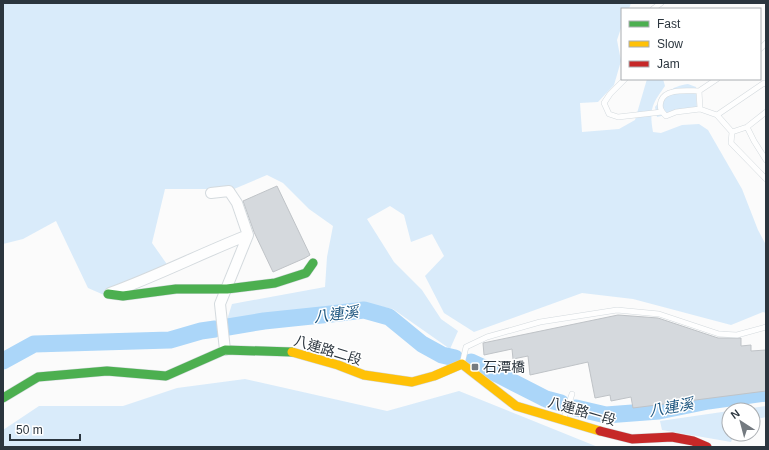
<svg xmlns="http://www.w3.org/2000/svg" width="769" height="450" font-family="Arial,'Noto Sans TC',sans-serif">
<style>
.green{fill:#d9ebfa}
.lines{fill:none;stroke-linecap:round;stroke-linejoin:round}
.river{stroke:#abd6f9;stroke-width:17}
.building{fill:#d5d9dd;stroke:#bfc3c7}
.lane-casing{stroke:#d4dade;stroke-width:6}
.street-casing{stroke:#d4dade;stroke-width:12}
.fast-casing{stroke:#d4dade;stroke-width:10}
.slow-casing{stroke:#d4dade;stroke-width:10}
.jam-casing{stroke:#d4dade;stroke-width:10}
.lane{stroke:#fefefe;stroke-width:5}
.street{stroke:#fefefe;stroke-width:10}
.fast{stroke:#4caf50;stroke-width:9}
.slow{stroke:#ffc107;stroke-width:9}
.jam{stroke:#c62828;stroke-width:9}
.poi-dot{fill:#747a80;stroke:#fff;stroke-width:1.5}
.labels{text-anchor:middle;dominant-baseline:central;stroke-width:3;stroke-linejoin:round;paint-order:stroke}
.street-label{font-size:14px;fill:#2b353e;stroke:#fff}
.poi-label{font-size:14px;fill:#2b353e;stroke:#fff;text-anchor:start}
.water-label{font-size:15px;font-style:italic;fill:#205881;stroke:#fff}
</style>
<rect width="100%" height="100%" fill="#fbfbfb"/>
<path class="green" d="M3,3H631L629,9H622V25L617,40L621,61L614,85L598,102L580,103L582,132L619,129L635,120L647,79H663L665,86C652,104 649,109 653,132L661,133L682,125L699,124L708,130L742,189L758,230L766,245V313L763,312L731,325L633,299L582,293L474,332L444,313L425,276L444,256L432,234L411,242L404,215L390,206L367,219L394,262L422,290L441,319L458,331L450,349L393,309L359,302L227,320L232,304L325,287L327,257L333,226L309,209L283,183L267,175L234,189H165L152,243L171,270L111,298L88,288L56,221L23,239L3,244Z
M688,84L696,87L697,111L689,110L657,117L655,107C667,93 669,87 688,84Z
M245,379L387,411L459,391L598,447H3V430L39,406H123L177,388Z
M766,406V417L753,420V410H739Z
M729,411V434H734L731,442L662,430L660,421Z"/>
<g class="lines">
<path class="river" d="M228,327L264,321L331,314L364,310L389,317L422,344L442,355L455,358
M3,361L34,344L170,340L201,331L215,329
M471,362L497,374L546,399L561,403
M576,408L606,415L659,411L708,401L766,393"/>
</g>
<path class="building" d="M277,186L310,255L305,258L273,272L254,232L243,201Z
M618,315L658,318L718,338H741V346L751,345V351L766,350V391L633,408L631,397L611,401L610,395L595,398L588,362L530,375L528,356L513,359L512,349L484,355L483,343Z"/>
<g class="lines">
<g class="lane-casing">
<path id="lane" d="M653,9L661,3
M760,49L766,43
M625,79L610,94L604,103L609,114L618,117L662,112
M699,91C688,91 665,88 661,101C659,108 661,111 666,116L676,112L700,109
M766,112L747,127L732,132L731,143L766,179
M717,115L700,109L699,91L717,79
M747,127L754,141L766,160
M732,132L717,115L764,83L766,84
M462,364L466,347L487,337L540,322L617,310L659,314L719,334L737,335L766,327
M563,421L572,394"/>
</g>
<g class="street-casing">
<path id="street" d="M211,193L229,191L237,203L248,235L220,304L225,350
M110,293C157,276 202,253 248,235"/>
</g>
<g class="fast-casing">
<path id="fast" d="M108,294L123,296L176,289H227L275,283L306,273L313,263
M3,398L38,377L107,371L166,376L225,350L292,352"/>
</g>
<g class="slow-casing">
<path id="slow" d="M292,352L338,365L364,375L412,382L434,376L462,364L516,406L600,431"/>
</g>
<g class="jam-casing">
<path id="jam" d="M600,431L632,439L672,437L693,441L707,447"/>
</g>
<use href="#lane" class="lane"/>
<use href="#street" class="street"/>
<use href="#fast" class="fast"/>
<use href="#slow" class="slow"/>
<use href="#jam" class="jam"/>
</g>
<rect class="poi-dot" x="471" y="363" width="8" height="8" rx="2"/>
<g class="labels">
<g class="street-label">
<text transform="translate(328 350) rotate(17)">八連路二段</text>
<text transform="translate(582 411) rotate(16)">八連路一段</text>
</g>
<g class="poi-label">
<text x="483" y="367">石潭橋</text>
</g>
<g class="water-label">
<text transform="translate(336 314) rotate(-7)">八連溪</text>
<text transform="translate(671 407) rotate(-10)">八連溪</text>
</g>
</g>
<rect width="769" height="450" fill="none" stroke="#2b353e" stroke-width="8"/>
<rect x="621" y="8" width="140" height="72" fill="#ffffff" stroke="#aaaeb2"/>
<rect x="629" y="21" width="20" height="6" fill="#4caf50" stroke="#aaaeb2"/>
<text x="657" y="28" font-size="12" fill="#2b353e">Fast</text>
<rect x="629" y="41" width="20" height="6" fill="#ffc107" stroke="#aaaeb2"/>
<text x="657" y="48" font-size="12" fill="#2b353e">Slow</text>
<rect x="629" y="61" width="20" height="6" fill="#c62828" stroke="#aaaeb2"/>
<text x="657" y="68" font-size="12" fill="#2b353e">Jam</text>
<g transform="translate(741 422) rotate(324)"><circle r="19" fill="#ffffff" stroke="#aaaeb2"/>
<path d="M0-3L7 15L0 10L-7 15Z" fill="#747a80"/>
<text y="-6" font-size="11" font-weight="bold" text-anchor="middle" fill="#2b353e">N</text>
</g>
<path d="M10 434v6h70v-6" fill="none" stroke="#2b353e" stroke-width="2"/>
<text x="16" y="434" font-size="12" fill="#2b353e" stroke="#ffffff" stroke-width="3" paint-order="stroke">50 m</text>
</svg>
